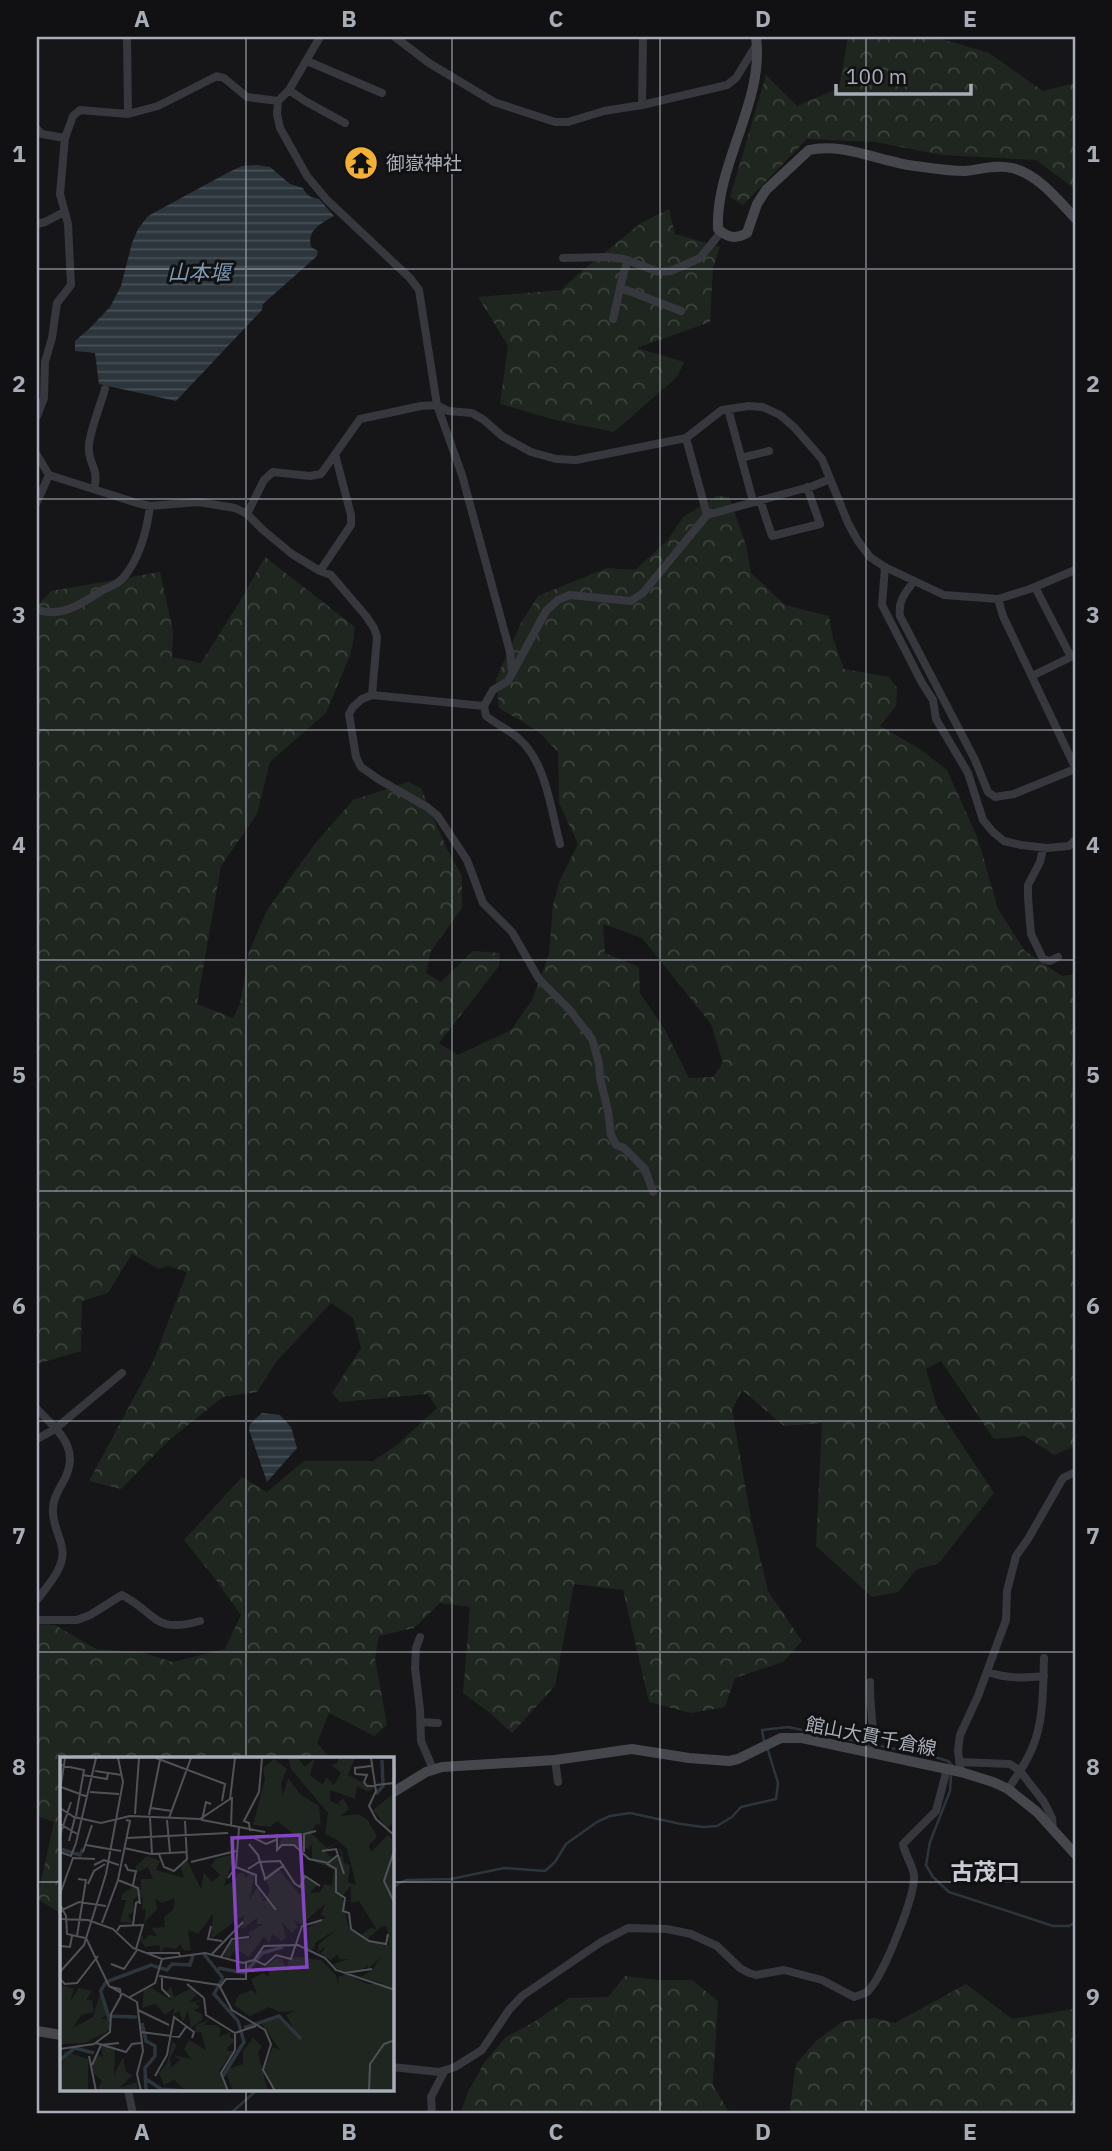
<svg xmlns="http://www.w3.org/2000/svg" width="1112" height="2151" font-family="'IBM Plex Sans','Noto Sans JP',sans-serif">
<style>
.forest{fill:url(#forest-crowns);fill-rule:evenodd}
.water{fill:url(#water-rules)}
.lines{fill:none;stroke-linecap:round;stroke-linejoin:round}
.stream{stroke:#2c353c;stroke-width:2.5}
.street{stroke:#37383d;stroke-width:8}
.secondary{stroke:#45474d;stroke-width:10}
.grid{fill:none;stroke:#a8adb8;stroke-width:2;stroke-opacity:0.55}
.labels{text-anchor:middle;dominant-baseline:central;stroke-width:6;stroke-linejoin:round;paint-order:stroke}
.poi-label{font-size:19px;fill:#a8adb8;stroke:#111113;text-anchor:start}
.street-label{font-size:19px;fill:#a8adb8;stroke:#111113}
.water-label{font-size:21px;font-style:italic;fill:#7f9bb3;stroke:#111113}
.quarter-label{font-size:23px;font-weight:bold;fill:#c9ccd4;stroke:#111113}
.inset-river{fill:none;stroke:#2c353c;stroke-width:3.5}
.inset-road{fill:none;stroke:#505258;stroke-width:2}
.view{fill:#8446be;fill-opacity:0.15;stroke:#8446be;stroke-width:3.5}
.inset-edge{fill:none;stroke:#a8adb8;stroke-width:3.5}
.neatline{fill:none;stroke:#a8adb8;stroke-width:2.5}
.grid-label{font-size:23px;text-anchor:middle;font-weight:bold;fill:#a8adb8}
</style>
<defs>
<pattern id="forest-crowns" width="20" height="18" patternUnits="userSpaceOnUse" patternTransform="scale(1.75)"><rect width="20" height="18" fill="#1e261f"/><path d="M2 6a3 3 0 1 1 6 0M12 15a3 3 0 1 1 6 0" fill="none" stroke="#3c433d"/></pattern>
<pattern id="water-rules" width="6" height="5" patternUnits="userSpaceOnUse" patternTransform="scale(1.75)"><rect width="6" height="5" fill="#2c353c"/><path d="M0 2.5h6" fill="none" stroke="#485056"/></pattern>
</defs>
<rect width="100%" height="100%" fill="#161618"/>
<path class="forest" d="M848,37H935L989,53L1043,91L1075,83V189L1036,160L942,155L875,142L807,139L743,205L730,197L766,75L797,106L839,88Z
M669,209L675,234L720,247L713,268L710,322L637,348L684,362L677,377L614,432L556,420L500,404L508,346L478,297L561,290L582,271L641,223Z
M717,496L729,497L746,545L751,573L785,605L829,616L833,638L844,669L889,677L897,688L896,706L880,726L920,749L947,770L978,839L998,909L1025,951L1062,976L1075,974V1446L1054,1455L1025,1436L994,1439L941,1361L926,1369L937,1407L994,1493L939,1563L916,1570L898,1592L872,1597L816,1546L822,1423L784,1426L742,1390L732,1410L751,1519L768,1591L802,1641L783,1662L735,1678L725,1707L691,1713L649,1702L623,1590L574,1584L555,1686L512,1733L490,1713L463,1693L470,1607L440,1603L414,1628L379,1636L375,1658L387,1725L374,1736L329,1713L317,1743L331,1759H61V1913L37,1899L54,1822L37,1816V1624L55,1625L96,1649L141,1652L173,1662L225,1649L241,1615L216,1580L184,1540L242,1477L267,1492L304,1461H373L397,1445L437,1408L428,1394L340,1402L332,1393L361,1348L353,1318L331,1303L276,1362L257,1392L223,1397L168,1441L121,1489L89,1481L153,1362L187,1272L168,1266L159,1269L132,1254L108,1293L82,1301L81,1351L37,1364V606L51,591L160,572L173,631L172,657L201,663L242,598L265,557L355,627L351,653L326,713L270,762L257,814L221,866L197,1004L233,1018L240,1004L249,952L267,910L314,845L353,800L408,782L421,788L447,849L462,876V908L431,951L426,973L441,982L473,951L500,953L499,966L439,1043L458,1055L511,1030L532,1000L549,954L553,905L560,880L578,844L559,803L558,752L538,731L499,708L496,679L521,623L538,596L607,568L635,570L667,541L683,517ZM603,924L642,938L711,1024L723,1063L713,1077L689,1078L665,1030L640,993L639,967L605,953Z
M625,1976L658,1980H692L718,2001L713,2085L730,2114H460L468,2092L484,2063L506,2037L534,2022L569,1998L608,1997Z
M966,1984L1012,2019L1075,2009V2114H789L796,2064L816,2041L843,2021L874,2018L895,2023Z"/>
<path class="water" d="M257,165L270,167L290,184L303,188C306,195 311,198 319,199L334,216C320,224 307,230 311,247L318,251L317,256L263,304L262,310L176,401L99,384L95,353L75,351V341L90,328L110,307L121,286L132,243L138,229L148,216L229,172L242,166Z
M262,1413L280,1415L291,1427L297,1448L267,1482L249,1430L250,1424Z"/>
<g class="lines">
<path class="stream" d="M764,1741L762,1730L788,1727L935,1757L948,1761L952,1765
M951,1776L950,1791L930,1842L926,1865L933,1877L949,1892L1053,1926H1069L1075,1922
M392,1889L399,1883L407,1880L451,1879L504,1868L545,1871L555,1862L566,1844L597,1822L610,1816L630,1813L681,1824L703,1827L717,1826L732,1817L741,1807L776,1799L778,1783L767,1747
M230,2114L257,2090"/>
<path class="street" d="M127,37L128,114
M320,37L289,90L278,101L277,114L280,128L307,176L327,200L410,278L419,290L437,405L462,475L510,652L512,670
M395,37L429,63L494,102L555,122H568L604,111L642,105L727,85L736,78L755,47
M307,61L382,93
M289,90L305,101L345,123
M642,105L643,37
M37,129L42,134L65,138
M37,224L45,222L64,212
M563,258L608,257L624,259L659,272L671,271L700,258L721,232
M621,288L681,311
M613,319L623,275L628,260
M728,409L753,501
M37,416L44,398L45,362L52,338L57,303L71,285L68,224L60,194L65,138L73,116L80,110L128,114L158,106L217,76L224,78L247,97L278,101
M686,438L707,515
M37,455L49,475L137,503L150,506L198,502L235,508L247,514L263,530L292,554L320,571L331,575L366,616L374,628L377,637L372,695
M741,458L769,451
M94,489C100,467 87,464 89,445C91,427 100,407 105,389
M760,500L772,536L820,524L807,487
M37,502L49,475
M247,514L264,480L273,472L310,476L321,474L360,419L421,406L437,405L448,411L472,413L484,420L502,436L531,452L556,459L576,460L686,438L722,410L749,406L763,407L780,415L794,427L822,459L848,523L858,541L870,557L885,567L944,595L998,599L1030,589L1075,570
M885,567L882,605L922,683L933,700L936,719L968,773L983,820L993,832L1004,841L1021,845L1047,848L1069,846L1075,840
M320,571L351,525V515L335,454
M914,581C905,593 898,601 900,616L975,760L988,792L995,797L1014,794L1075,769
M1035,587L1071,657
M998,599L1003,616L1075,767
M37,610C62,618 83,603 103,590C109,587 118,584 122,579C139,561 147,530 150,506
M1032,676L1073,656
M484,706L372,695L362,699L353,707L349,714L356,757L361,767L378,779L427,807L437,815L467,860L483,903L512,932L539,979L569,1009L592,1039L599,1063L600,1078L608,1111L611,1135L616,1145L624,1148L645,1169L653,1192
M560,844C551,810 546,761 518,738C508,729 496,724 486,716L484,706L493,690L508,681L546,611L558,600L570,595L631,601L643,593L707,515L813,486L830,479
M1043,848L1040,862L1028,885V898L1031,934L1043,959L1050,961L1058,957
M37,1409C59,1432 82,1449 63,1482C58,1491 52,1501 53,1512C53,1525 60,1536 62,1548C66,1567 47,1586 37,1600
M37,1439L55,1429L122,1373
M37,1620H77L90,1615L122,1595C158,1614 153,1634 200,1621
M420,1637L416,1648L415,1668L420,1710L421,1741L433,1769
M988,1672C1008,1679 1023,1678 1044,1676
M421,1722L438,1723
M870,1752C876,1730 869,1705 870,1682
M555,1760L558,1782
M959,1762L1010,1764L1020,1771L1044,1802L1052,1818L1053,1830
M961,1772L958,1751L960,1735L978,1696L1006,1620L1007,1591L1016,1556L1028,1539L1063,1478L1075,1472
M1008,1789C1017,1776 1027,1762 1033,1746C1044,1720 1043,1686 1044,1658
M392,2067L439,2072L455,2067L482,2050L509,2010L522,1996L601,1942L628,1928L667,1929L691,1934L717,1946L740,1968L749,1973L756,1975L784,1970L822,1980L854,1997C859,1995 866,1994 869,1990C883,1976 916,1894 914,1875C913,1866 905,1855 903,1844L936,1811L947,1769
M128,2090L133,2114
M432,2114L431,2097L444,2072"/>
<path class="secondary" d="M756,37C765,101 715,165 718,229C727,237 735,240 747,233L757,204L766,190L809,150C843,142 881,162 915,166C931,168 948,171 964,171C980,170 996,164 1012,168C1038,174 1058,200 1075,218
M392,1793L426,1772L442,1767L555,1760L632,1749L689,1758L729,1761L738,1759L781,1738H802L961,1772L993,1782L1008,1789L1037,1812L1075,1854
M37,2031L61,2035"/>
</g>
<path class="grid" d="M246,37V1759M452,37V2114M660,37V2114M866,37V2114M37,269H1075M37,499H1075M37,730H1075M37,960H1075M37,1191H1075M37,1421H1075M37,1652H1075M37,1882H61M392,1882H1075M246,2090V2114"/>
<defs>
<g id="temple-disc" transform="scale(1.75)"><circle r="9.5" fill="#f2b134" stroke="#111113"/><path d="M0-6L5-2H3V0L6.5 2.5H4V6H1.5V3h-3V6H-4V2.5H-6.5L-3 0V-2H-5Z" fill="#111"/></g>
</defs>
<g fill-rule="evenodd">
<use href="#temple-disc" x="361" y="163"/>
</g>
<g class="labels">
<g class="poi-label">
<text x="386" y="163">御嶽神社</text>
</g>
<g class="street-label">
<text transform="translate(871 1736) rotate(11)">館山大貫千倉線</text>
</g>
<g class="water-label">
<text x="199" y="272">山本堰</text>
</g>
<g class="quarter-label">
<text x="985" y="1871">古茂口</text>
</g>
</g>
<g transform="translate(60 1757)">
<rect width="334" height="334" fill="#161618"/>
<path d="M228,1H238L245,10L255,1L250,18L263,28L266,20L274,28L281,16L271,8L278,6V1H295L288,18L314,31L308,35L297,29L295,42L270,33V44L282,49L278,46L283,41L289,52L281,59L298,57L308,63L317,80L309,88L311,95L328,78L332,82L334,334H215L204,313L213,290L220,293L202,267L219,261L235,275L226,258L235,254L219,255L209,250L190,259L174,248L179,238L191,233L197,237L191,222L203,216L210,220L207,210L216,201L222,202L227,214L228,204L237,200L261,203L276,218L279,231L278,220L287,217L307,227H324L301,220L312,213L322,199L308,212L307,208L301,215H283L272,208L288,202H279L278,197L271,203L261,197L266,189L257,196L259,187L276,173L256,185L253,193L245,192L243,186L249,181L245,180L247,173L242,174L266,160L261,158L265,147L241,168L233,162L238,170L232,176L222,165L226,180L222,184L212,177L209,186L204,179L189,200L176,192L169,202L164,198L171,184L191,182L188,176L203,167H197V161L182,172L184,158L151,182L153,157L138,177L128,173L131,193L124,194L120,187L116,192L104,190L101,196L99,188L85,190L80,183L82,178L84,184L88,178L97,179L92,171L105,170L104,160L113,153L115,141L102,146L95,141L97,152L84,166L86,152L82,153L83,141L78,139L73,143L74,154L68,158L72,166L60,165L66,143H61L62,137L74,129L81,133V122H93L88,110L78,115L75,110L87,99L100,104L96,113L124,121L120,108L127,103L141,132L144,115L152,125L160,118L151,109L155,102L175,97L164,129L175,124L177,117L183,116L186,121L190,115L195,119L189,143L199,128L201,140L205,139L202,144L206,143L210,131L204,121L217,110L240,138L245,118L258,127L250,136L260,135L264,127L272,129L274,113L252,103V87L247,93L243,86L242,91L222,87L217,91L224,77L240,82L217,64L210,70L193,68L205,22L203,11L214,2L227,12L221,26L223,39L228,21L241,38L259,49L261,68L256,67L251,76L267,91L279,85L265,94L273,102L282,99L278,90L282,94L284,106L290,108L288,125L296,128L287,92L276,82L265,77L268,56L231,12ZM291,129V146L299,144L317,173L311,171L301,178L288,169L282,139ZM327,169L329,188L306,183L321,170ZM334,36V77L332,67L327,71L313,53ZM0,227L14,232L10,245L19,231L32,234L26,243H32L34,255L21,258L13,271L33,260L40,237L46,245L47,258L40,262H49L50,273L25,286L0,287ZM111,229L114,240L131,231L137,237L129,246L143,242L135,246L140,250L134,253L142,257V263L131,271L128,254L123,265L119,254L113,258L114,251L105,258L96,247L82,251L84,233L92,231L112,244L107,234ZM150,262L143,268H156L161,272L159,280L171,275L169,280L176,283L168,290L167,294H173L159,314L167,334H126L114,323L104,328L99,316L107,306L112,285L117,288L110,301L111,311L120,303L113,298L131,302L124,292L129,283L146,293L141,275H135L136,268ZM193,281L202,289L198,296L208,334H173L165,313L183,307V294ZM41,289L55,291L54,318L63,300L66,315L73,318L59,331L77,325L78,334H37L42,324L34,317L32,306L38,298L43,300ZM4,294L28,302V334H0Z" fill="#1e261f" fill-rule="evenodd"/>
<path class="inset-river" d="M316,37L323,29L322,3M0,92L20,98L23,92M143,196L163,221M158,211L185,216L202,196L223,190M163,221L154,237L178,264L184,285L163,319M40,235L46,225L91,208L107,213L112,207L130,208L133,198M41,235L50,264M47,259L77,260M82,266L86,284L95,289V299L85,311L86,334M184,271L219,259L241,282M0,303L15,291L34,296M86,322L101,332L124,334"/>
<path class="inset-road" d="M96,1L165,27L162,44M311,1L316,34L309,49L316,62L335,79M0,8L24,13L16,59M35,14L62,18M295,17L307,18L304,25L307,29L334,26L335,12M295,17V11L311,9M23,18L47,22L48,16M1,30L28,40M0,34L5,1M30,35L59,37M151,47L146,45L142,63L205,75M0,51L14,60L41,66L70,59L140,62L170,42L175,1M91,51L112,54M75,57L79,1M89,58L100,3M90,61L92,97M109,61L131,1M107,63L110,96M0,67L19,78M171,70L172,40M190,74L189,66L184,64L199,35L202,1M217,77V93L222,88H234L249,102L268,106L278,98M0,78L11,45M192,80L206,87L218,82M67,81L168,76M9,84L15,60M189,87L198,98L205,121M26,88L61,94M64,91L91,97L127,95M335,91L324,124L335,147M262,94L276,92L284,117M0,95L11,99L16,86L36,1M23,95L32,68M244,95V77L256,74M99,97L104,110L114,114L127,102L125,64M12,101L35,102M131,105L176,94M264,105L276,112V135L285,141L283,154L289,156L291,172L309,184L326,187L328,177M65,107L68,113L76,114L73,128M34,108L44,103L59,108M176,110L196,118V127L216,153M188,112L199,105L220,104L235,127M168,121L176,110L179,71M58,123L78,131L80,147M204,123L224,108M234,126L240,130L245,119L260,129M28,127L34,114L45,107M0,137L13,101M0,147L6,159L7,177L25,181M0,154L19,145L46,149M0,162L28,163M28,163L53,172L73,191L102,202L145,196L183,206L194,203L204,189L238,188L265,201L276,213L335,233M42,166L58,123L70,64L66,63M73,168L76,146L80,144M151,169L148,182L162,184M57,174L60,169L83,168L76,192M17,179L26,123L18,122M26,181L49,229L77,245L83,294L77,317L81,334M236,187L242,169L262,163M0,189L10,190L12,179M86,196H119L120,200M152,197L183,165M161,200L172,182L189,180M194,203L205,208L216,198L231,202L235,189M51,207L64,212L77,193M0,215L24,188L46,117L63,25L58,1M285,216L312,212M99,219L159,228L172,253L205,273L211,287L203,313L215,334M102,221V232L110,240M0,222L5,227L17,226L38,199M127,227L144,241M160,230L166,222H186V206M70,240L95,226L102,202M144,241L146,258L175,276L196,269M78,253L109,268M81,275L119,280L126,270M36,286L66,295L72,287L81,286M0,292L34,287L50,275L51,257L61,239L60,232L51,230M29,299L36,334M32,308L41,288L59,286M95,319L107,298L114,260L134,275L132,281M168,334L161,316L175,293V276M309,334L310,307L324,287L335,283"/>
<path class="view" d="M240,78L247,210L178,214L172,81Z"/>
<rect width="334" height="334" class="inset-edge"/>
</g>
<rect width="1112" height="2151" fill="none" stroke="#111113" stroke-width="77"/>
<path d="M836 84v10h135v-10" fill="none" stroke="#a8adb8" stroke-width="3.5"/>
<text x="846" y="84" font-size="21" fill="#a8adb8" stroke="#111113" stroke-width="5" paint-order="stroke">100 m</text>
<rect x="38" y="38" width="1036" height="2074" class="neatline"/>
<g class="grid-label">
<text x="142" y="27">A</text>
<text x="349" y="27">B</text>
<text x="556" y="27">C</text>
<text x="763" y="27">D</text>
<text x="970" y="27">E</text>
<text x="19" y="162">1</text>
<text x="1093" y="162">1</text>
<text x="19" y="392">2</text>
<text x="1093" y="392">2</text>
<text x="19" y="623">3</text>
<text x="1093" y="623">3</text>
<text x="19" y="853">4</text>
<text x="1093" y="853">4</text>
<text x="19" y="1083">5</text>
<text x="1093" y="1083">5</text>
<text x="19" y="1314">6</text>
<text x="1093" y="1314">6</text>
<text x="19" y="1544">7</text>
<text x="1093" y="1544">7</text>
<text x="19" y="1775">8</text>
<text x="1093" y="1775">8</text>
<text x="19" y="2005">9</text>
<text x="1093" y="2005">9</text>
<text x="142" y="2140">A</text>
<text x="349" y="2140">B</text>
<text x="556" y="2140">C</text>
<text x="763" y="2140">D</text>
<text x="970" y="2140">E</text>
</g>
</svg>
